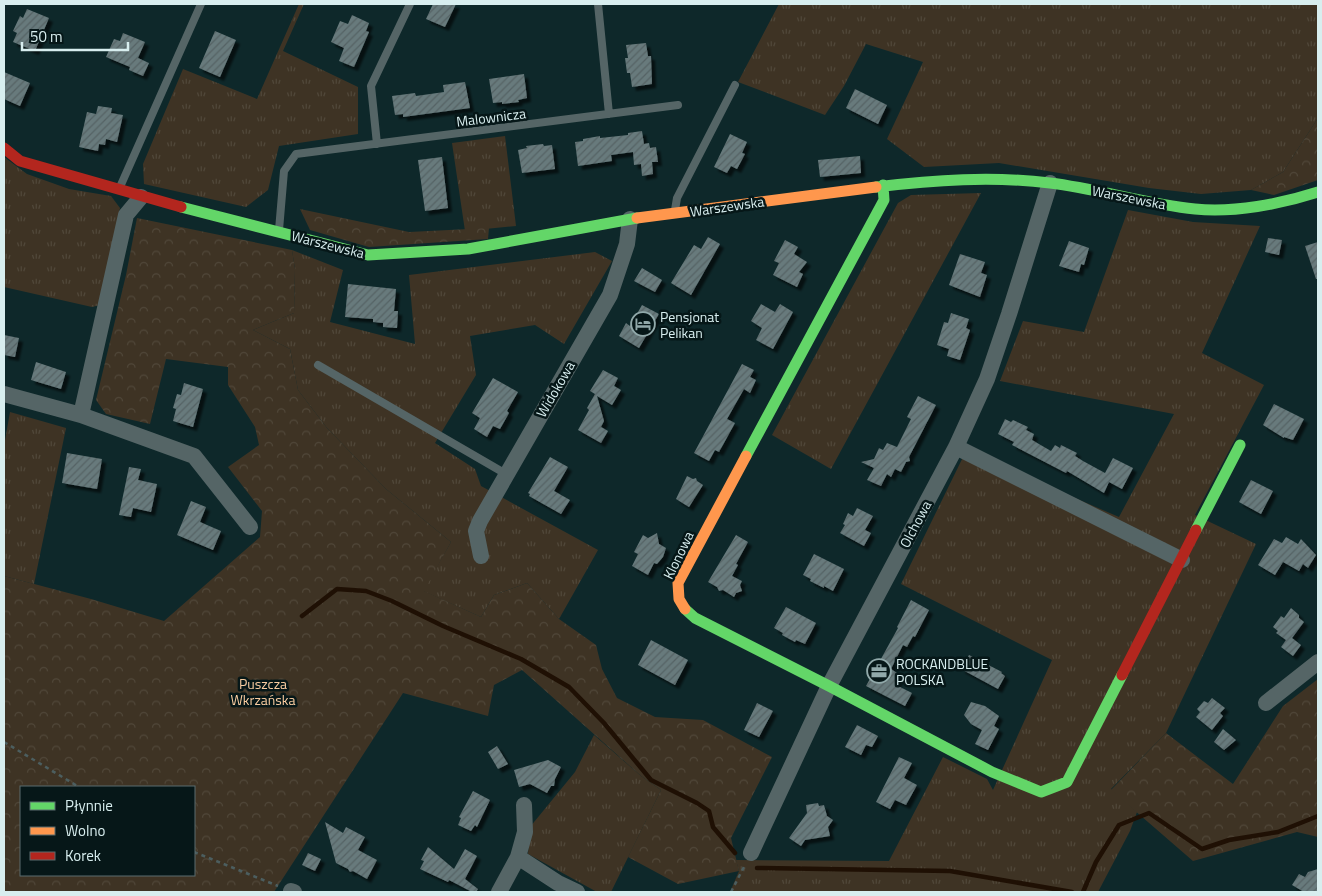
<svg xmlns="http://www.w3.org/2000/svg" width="1322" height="896" font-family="'Titillium Web',sans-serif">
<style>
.grass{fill:url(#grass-tufts)}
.forest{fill:url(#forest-crowns);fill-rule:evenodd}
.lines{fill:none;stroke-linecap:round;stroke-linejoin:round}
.stream{stroke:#1f1004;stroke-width:4.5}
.building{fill:url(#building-hatch);filter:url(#shadow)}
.path{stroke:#4c5e5f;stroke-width:2.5;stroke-dasharray:4 4;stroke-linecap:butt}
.lane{stroke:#556566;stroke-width:8}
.street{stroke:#556566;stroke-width:16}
.fast{stroke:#63d668;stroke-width:11}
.slow{stroke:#ff974d;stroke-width:11}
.jam{stroke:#b3261e;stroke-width:11}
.labels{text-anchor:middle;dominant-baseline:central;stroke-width:5;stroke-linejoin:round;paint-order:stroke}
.street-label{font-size:14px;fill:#d8eeef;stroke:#061718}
.poi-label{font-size:14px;fill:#d8eeef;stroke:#061718;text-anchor:start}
.park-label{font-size:14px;fill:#facda1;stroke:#061718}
</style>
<defs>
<pattern id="grass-tufts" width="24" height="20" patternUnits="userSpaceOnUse" patternTransform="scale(1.25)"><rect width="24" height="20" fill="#3e3324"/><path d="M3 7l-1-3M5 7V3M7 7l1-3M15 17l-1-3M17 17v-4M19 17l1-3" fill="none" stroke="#504739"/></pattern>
<pattern id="forest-crowns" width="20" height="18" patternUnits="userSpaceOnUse" patternTransform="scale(1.25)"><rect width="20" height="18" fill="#3e3324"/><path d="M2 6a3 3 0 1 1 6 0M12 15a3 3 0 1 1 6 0" fill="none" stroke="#504739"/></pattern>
<pattern id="building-hatch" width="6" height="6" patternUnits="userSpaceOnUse" patternTransform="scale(1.25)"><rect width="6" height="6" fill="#677a7c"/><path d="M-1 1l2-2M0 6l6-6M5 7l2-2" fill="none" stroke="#566365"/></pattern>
<filter id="shadow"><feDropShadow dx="4" dy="4" stdDeviation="1" flood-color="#0009"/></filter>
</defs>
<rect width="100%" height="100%" fill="#0e282a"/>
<path class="grass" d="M299,4H304L283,51L358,87V134L279,146L268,190L246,207L144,184L143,164L183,69L257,99Z
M779,4H1318V118L1283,172L1251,190L1201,194L1149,188L999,163L924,167L887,139L923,62L866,44L844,86L825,115L738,82Z
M505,136L516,226L465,231L452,143Z
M4,157L27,174L69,189L111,196L120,208L100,305L92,307L4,287Z
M981,193L831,469L772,435L898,203L911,195Z
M1128,210L1193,222L1260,226L1202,353L1264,385L1195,515L1256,544L1166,733L1111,789L1137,812L1130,831L1098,892H730L739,871L736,860L889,861L943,757L987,779L993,790L1052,660L901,584L966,451L1119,517L1174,414L1000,381L1023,321L1084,332Z
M292,250L343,270L330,322L415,344L409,275L595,252L612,261L564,344L535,325L470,336L476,375L435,443L475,469L481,486L598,550L559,619L527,583L494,595L481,617L423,591L451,542L386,489L327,428L298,390L290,349L253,330L294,313L295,269Z
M10,412L66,428L34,584L4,576V446Z
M594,735L641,776L661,790L611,892H597L528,854L530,827L575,772Z"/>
<path class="forest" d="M1318,118V180L1274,195L1251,190L1283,172Z
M300,209L409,232L489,228L488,239L369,247L310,230Z
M137,218L292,250L295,269L294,313L253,330L290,349L298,390L327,428L386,489L451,542L424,591L481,617L494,595L527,583L559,619L596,645L602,669L617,698L655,717L703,720L772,757L731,838L739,871L678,884L628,857L661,790L641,776L522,670L494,685L488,716L403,693L274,892H4V576L91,599L164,621L260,537L262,511L228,467L259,445L255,427L228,385V367L166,359L150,424L106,414L96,400L126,275ZM21,787H194V875H21Z
M1318,679V837L1297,832L1193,861L1111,790L1166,733L1233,784L1283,706Z"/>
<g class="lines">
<path class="stream" d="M302,616L337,589L366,591L392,601L443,626L521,659L569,687L604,723L651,780L697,803L709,811L713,827L735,853
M757,868L950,871L1072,892
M1083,892L1096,862L1119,825L1149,813L1202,849L1229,840L1278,832L1318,816"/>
</g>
<path class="building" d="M433,4H456L445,27L426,19Z
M27,9L49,18L35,51L13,42L17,33L13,31L20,16L23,18Z
M352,15L369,23L366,31L369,32L354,67L339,61L344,48L331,42L340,21L348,24Z
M215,31L236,40L220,77L199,68Z
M123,33L145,42L138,58L149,63L143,76L129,70L130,67L106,57L114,39L120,41Z
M646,43L648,56H651L652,84L632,87L630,73H627L625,58H628L626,45Z
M4,72L30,83L20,106L4,99Z
M524,74L527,98L518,100L519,102L502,104V102L493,103L489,79Z
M465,82L470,108L403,117V114L395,115L392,96L415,93L416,96L444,92L443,85Z
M855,89L887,105L878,124L846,108Z
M98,106L112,108L111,113L123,115L117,142L106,139L105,145L99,144L98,151L79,147L87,112L96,114Z
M642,131L644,144L649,143L650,148L656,147L658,162H652L653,174L642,176L641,164L634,165L633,152L611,155L612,161L578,166L575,142L583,141V139L600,136V138L628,135V133Z
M730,134L747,142L742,153L745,154L737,169L731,166L727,173L714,167Z
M543,144L544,146L552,145L555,169L522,173L518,150L527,148L526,146Z
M860,156L861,173L820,177L818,160Z
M442,157L448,208L425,211L418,160Z
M708,237L720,244L691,295L671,283L694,245L701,249Z
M1268,238L1282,240L1279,255L1265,252Z
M785,240L798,247L794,254L807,262L799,272L803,274L797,287L773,275L779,263L774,261Z
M1069,241L1089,248L1084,265L1081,264L1079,272L1059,266Z
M1318,242V279H1316L1305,246Z
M960,254L985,262L981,273L987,275L980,297L949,285Z
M642,268L662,280L655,292L634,281Z
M348,284L396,289L394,311H398L397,328L383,327V323L373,322V319L345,317Z
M761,304L775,312L780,304L793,312L773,349L756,340L762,328L751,321Z
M642,305L659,314L639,348L619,336L626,323L630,326Z
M951,313L969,319L966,328L970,330L960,360L947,356L949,349L937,345L944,322L948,323Z
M4,335L19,338L15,357L4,355Z
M36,362L66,372L61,389L31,380Z
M742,364L754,370L750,377L756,380L750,393L744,389L727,419L735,423L719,452L715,450L709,461L694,453Z
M603,370L618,378L614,386L621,390L612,405L597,396L604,421L601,427L608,431L601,443L578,430L589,410L587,408L595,394L590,391Z
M493,378L518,392L507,411L509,413L500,429L493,426L487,437L474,429L480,418L472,413Z
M184,383L203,389L193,427L173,421L176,409L173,408L177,394L181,395Z
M918,396L936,405L909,457L910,461L906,462L901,472L895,469L891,477L887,474L881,486L867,480L874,468L861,462L874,459L879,448L883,450L887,443L897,447L911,419L907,417Z
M1274,404L1304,419L1293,440L1284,437V438L1263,425Z
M1005,419L1011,422L1013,420L1028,427L1026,430L1034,434L1032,440L1051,451L1055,445L1060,448L1061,445L1077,453L1075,456L1083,461L1105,473L1113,458L1133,468L1122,489L1109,482L1104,493L1067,471L1066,473L1012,445L1014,442L998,434Z
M67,453L102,459L97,489L62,483Z
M550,457L568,467L554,491L570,500L561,514L529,496L530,494L528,493Z
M129,467L141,469L138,480L157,484L151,512L133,508L131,517L119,515Z
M687,476L693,479L696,478L697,481L703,485L689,507L676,499Z
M1251,480L1273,491L1261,514L1239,502Z
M191,501L206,507L200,522L221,531L213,550L177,535Z
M857,508L873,516L865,530L871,533L864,546L840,533L845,525L843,524L848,513L853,516Z
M657,533L659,544L666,548L663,557L657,564L654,563L648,575L632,566L638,554L634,552L643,535L648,538Z
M736,535L748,542L736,564L738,565L732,576L742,581L740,585L742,591L736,593L734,597L723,590L719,591L717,587L708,582Z
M1286,537L1298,544L1301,539L1316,555L1308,568L1303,564L1299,571L1283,562L1275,575L1258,565L1274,539L1282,543Z
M814,554L844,569L833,591L824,586V588L810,581L811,579L803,575Z
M911,600L929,610L915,637L913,636L907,647L903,645L891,669L897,673L899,679L896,685L912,693L905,706L866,686L898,628L897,627Z
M786,607L816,623L805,644L796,640L795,642L782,635L783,633L774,628Z
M1291,608L1299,615V618L1304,622L1292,638L1301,645L1293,656L1281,647L1286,640L1276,633L1278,631L1273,627L1281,616L1284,618Z
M651,640L688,660L675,685L638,665Z
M969,655L1002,672L1001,673L1005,676L998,689L961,669Z
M1212,698L1225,708L1220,713L1223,716L1212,730L1196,717L1200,712L1197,709L1204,701L1208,703Z
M971,702L985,706L999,716L994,726L999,729L988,750L975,744L982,730L971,724L964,715Z
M757,703L773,711L759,737L744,730Z
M857,725L878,736L872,747L866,745L861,755L845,747Z
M1223,729L1236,740L1224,750L1214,742Z
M497,746L508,764L498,769L488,752Z
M899,757L912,763L904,778L917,785L906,805L895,800L890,809L876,802Z
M548,760L561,767L555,779L554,786H551L547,793L530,784L519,787L514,770Z
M473,791L490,800L477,827L475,825L471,831L458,825L461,818L459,817Z
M818,803L819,806L824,805L827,816L833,820L828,827L830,836L805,840L801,846L789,838L807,813L806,805Z
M325,822L343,833L346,827L365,837L358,850L377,860L367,879L353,871L350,872L348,869L336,863Z
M428,847L454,869L465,849L477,856L465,879L478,889L476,892H472L449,880L448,882L420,869L424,861L421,860Z
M308,853L321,859L315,871L302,865Z
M1318,869V892H1304L1292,885L1299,874L1305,877L1308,872Z"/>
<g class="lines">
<path class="path" d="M4,742L79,787
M194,852L278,886
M731,892L745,865"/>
<path class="lane" d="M598,4L609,114
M377,144L371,86L410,4
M120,187L201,4
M675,210L677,198L735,85
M279,230L284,171L296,154L678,105
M318,365L506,474"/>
<path class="street" d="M4,394L81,415L194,456L250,527
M81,415L126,215L141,197
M956,447L1182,560
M481,556L476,531L480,521L610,295L627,244L630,219
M1266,703L1318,662
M751,853L829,686L956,447L987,379L1009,314L1050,183
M518,857L558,883L577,892
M291,891L294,892
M499,892L518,857L525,832L524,805"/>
<path class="fast" d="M876,187C934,180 992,176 1050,183C1099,189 1146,204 1195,209C1234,213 1281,204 1318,192
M181,207L368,255L468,249L637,218
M746,456L884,200L883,185
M1196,530L1240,445
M685,609L695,618L829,686L992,772L1041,792L1067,782L1122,675"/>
<path class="slow" d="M637,218L876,187
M685,609L679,599L678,583L746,456"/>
<path class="jam" d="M4,148L20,161L181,207
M1122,675L1196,530"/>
</g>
<defs>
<g id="hotel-ring" transform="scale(1.25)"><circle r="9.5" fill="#061718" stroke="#91a9aa" stroke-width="1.5"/><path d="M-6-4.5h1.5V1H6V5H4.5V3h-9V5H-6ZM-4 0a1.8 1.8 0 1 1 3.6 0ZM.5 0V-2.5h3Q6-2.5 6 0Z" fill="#91a9aa"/></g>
<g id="office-ring" transform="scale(1.25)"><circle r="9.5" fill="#061718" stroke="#91a9aa" stroke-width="1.5"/><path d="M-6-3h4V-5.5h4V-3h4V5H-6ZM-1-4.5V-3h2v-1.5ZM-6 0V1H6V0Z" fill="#91a9aa"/></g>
</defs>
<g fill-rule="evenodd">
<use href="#hotel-ring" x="643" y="324"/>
<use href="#office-ring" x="879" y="671"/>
</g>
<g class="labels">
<g class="street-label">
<text transform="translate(491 117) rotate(-7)">Malownicza</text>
<text transform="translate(1129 197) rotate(11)">Warszewska</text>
<text transform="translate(727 206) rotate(-8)">Warszewska</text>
<text transform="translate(328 244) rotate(14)">Warszewska</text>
<text transform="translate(555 389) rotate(-60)">Widokowa</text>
<text transform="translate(915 524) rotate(-62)">Olchowa</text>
<text transform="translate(678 555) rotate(-64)">Klonowa</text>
</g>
<g class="poi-label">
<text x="660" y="316">Pensjonat<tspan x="660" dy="16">Pelikan</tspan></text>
<text x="896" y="663">ROCKANDBLUE<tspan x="896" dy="16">POLSKA</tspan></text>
</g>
<g class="park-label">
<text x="263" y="683">Puszcza<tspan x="263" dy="16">Wkrzańska</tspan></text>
</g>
</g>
<rect width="1322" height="896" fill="none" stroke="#d8eeef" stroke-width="10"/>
<rect x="20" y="786" width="175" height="90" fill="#061718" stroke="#5a6d6e"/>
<rect x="30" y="802" width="25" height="8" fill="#63d668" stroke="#5a6d6e"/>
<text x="65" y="811" font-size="15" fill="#d8eeef">Płynnie</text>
<rect x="30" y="827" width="25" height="8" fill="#ff974d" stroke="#5a6d6e"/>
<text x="65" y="836" font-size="15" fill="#d8eeef">Wolno</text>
<rect x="30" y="852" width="25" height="8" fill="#b3261e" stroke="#5a6d6e"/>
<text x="65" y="861" font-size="15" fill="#d8eeef">Korek</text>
<path d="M22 42v8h106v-8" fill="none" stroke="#d8eeef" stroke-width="2.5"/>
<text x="30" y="42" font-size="15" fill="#d8eeef" stroke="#061718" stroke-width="4" paint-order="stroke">50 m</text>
</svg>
